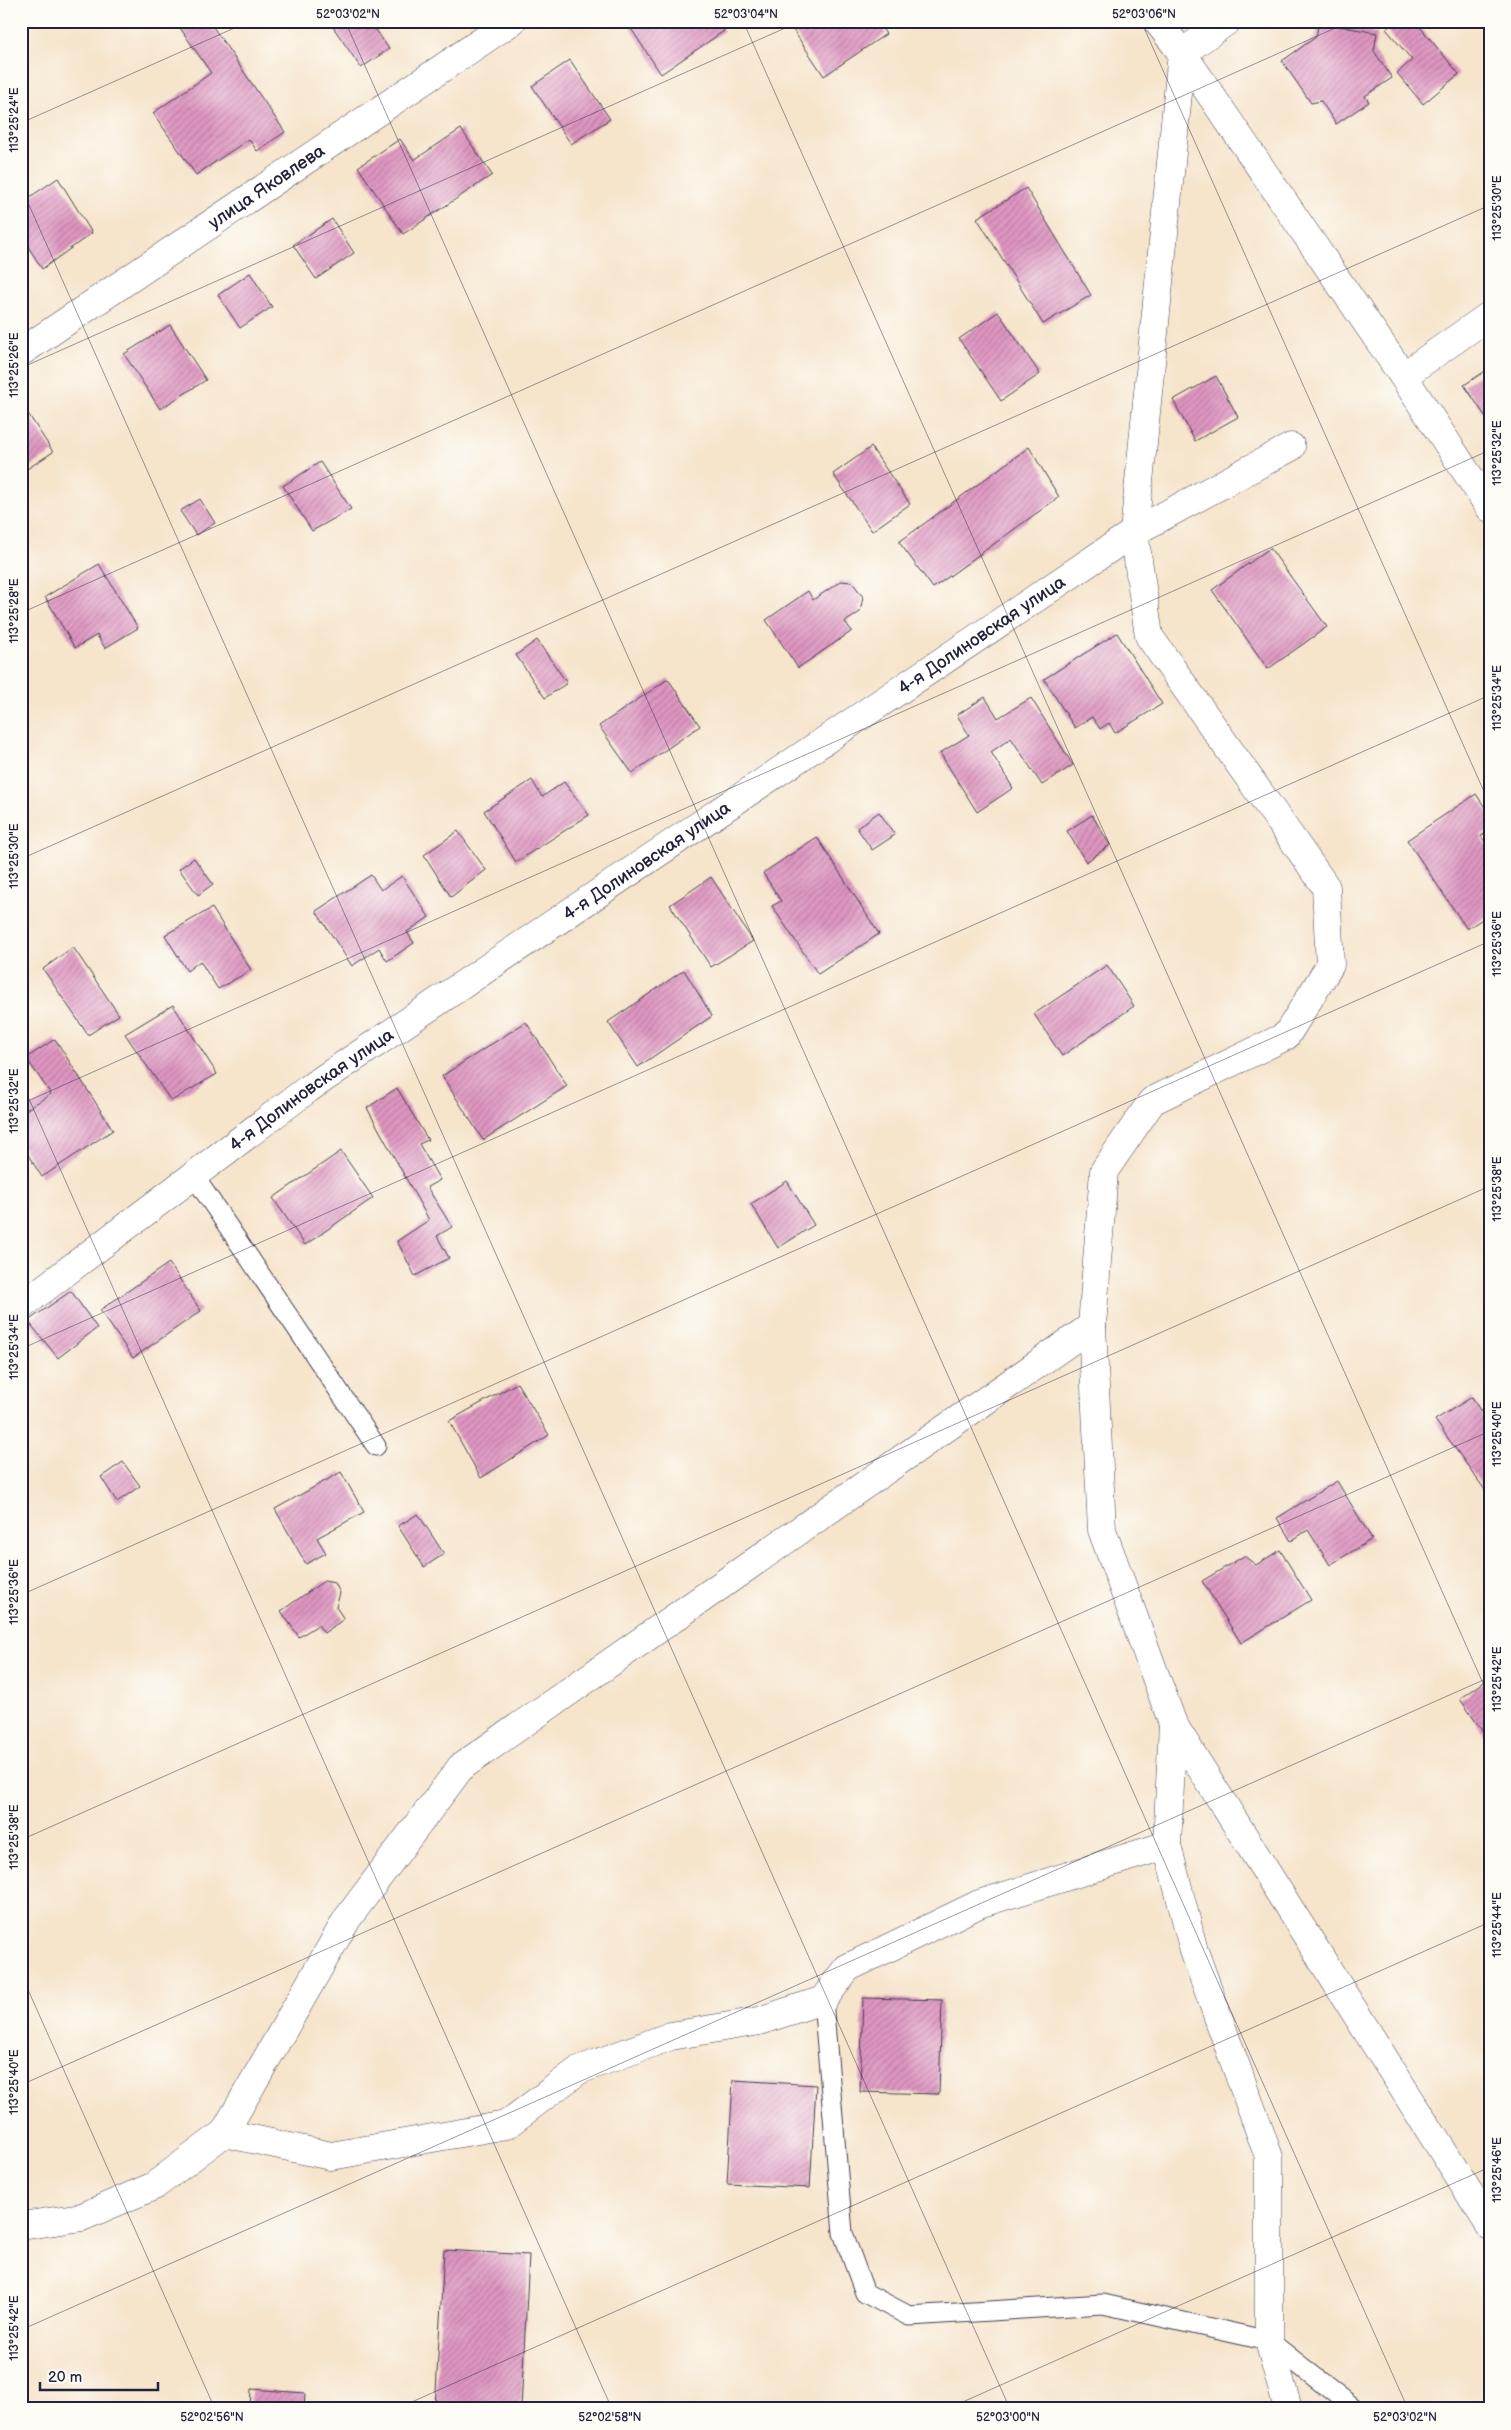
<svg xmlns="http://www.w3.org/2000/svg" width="1511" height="2430" font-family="'Balsamiq Sans',sans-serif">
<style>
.building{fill:url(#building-hatch)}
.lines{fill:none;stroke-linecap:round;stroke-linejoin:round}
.service-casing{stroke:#423f51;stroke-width:21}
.minor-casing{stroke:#423f51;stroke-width:29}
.service{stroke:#fff;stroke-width:19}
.minor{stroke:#fff;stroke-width:28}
.ticks{fill:none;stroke:#22223b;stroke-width:1;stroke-opacity:0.45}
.labels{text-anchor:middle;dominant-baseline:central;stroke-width:4;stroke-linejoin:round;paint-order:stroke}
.street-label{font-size:18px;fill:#22223b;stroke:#fdfcf7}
.neatline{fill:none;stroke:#22223b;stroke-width:2}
.ticks-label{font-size:12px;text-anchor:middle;fill:#22223b}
</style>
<defs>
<pattern id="building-hatch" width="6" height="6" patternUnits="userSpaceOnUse" patternTransform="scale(1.25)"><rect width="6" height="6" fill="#df96c1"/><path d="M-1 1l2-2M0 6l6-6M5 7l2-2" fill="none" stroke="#b47a9e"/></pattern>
</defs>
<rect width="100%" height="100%" fill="#fdfcf7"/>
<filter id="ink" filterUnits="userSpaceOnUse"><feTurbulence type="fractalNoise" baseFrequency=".02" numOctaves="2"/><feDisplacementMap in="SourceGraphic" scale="10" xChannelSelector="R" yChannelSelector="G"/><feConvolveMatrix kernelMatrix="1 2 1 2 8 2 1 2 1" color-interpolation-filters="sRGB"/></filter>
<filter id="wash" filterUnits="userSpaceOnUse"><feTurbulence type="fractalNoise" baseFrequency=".0096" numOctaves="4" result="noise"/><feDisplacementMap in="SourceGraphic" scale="20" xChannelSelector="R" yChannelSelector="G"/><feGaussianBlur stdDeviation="1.12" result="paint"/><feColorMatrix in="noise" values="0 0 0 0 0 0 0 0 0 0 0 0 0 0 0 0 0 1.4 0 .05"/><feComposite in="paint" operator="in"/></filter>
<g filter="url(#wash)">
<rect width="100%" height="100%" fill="#f6e4cb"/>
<g id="blocks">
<path class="building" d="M184,21H209L285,132L257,151L249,139L196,175L153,113L211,73L178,25Z
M329,21H370L389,49L361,68Z
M626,21H718L724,31L661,74Z
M787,21H877L886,34L824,76Z
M1319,21H1340L1339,26L1377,33L1374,51L1392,78L1365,96L1369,102L1336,124L1321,101L1311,103L1282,61L1316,37Z
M1395,21H1415L1459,74L1423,104L1397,73L1412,60L1386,29Z
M570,60L610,119L571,144L532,86Z
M461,129L492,175L403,234L358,167L400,139L414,160Z
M58,178L92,233L42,269L21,235V203Z
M1026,188L1091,295L1043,324L977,218Z
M332,219L354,253L316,279L293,245Z
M250,273L272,307L240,328L218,295Z
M998,312L1040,374L1001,401L959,339Z
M170,325L206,380L160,409L124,354Z
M1490,368V423L1464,385Z
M1216,376L1238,417L1195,441L1173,400Z
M27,412L53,452L21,473V416Z
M871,447L910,504L872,531L833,474Z
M1029,447L1059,497L933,588L899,542Z
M320,462L351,509L312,531L283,486Z
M200,499L215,523L196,535L180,511Z
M1270,548L1327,627L1268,669L1212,590Z
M99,564L138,628L105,648L97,635L75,648L45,597Z
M841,581L852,582L863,597L860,612L845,622L852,631L798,668L766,620L808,591L813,600Z
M1117,633L1162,704L1115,733L1109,723L1100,729L1092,717L1075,728L1044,679Z
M537,640L567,683L545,698L516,655Z
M668,679L700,726L632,773L599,726Z
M985,697L998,718L1031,698L1073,765L1042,785L1011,738L991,752L1013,788L977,812L940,753L969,735L957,715Z
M532,780L542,797L564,782L589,815L516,862L484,811Z
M1476,794L1490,815V830L1481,836L1490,849V914L1467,929L1407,840Z
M879,812L895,835L872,850L857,828Z
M1092,815L1110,845L1086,862L1067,831Z
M458,831L486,870L451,897L424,855Z
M817,837L879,934L818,974L772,906L781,901L763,873Z
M194,858L213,884L198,895L179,869Z
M371,875L381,890L402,876L429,917L407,932L414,943L387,961L379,948L352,966L316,911Z
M711,877L753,941L711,967L670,905Z
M212,908L251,970L218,989L200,961L187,971L165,935Z
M73,947L119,1015L88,1035L43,969Z
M1107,965L1134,1006L1062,1056L1034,1014Z
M684,970L712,1016L638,1067L608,1022Z
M173,1005L217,1074L171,1101L125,1034Z
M526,1022L567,1086L483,1140L442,1076Z
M55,1039L113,1130L42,1177L21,1144V1113L51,1094L26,1058Z
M397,1088L428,1140L419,1144L440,1180L427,1187L452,1227L437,1236L449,1258L415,1276L397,1241L429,1220L367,1108Z
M341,1151L373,1198L305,1245L273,1198Z
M787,1181L814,1225L778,1248L751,1204Z
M169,1263L201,1311L133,1358L100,1310Z
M71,1291L97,1328L58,1358L28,1321Z
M517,1383L549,1435L481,1478L449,1421Z
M1472,1397L1490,1427V1497L1435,1420Z
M123,1462L140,1486L117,1502L101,1477Z
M341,1472L364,1512L317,1538L326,1553L306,1564L275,1509Z
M1337,1481L1372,1539L1330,1565L1308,1530L1291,1541L1277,1518Z
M418,1514L444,1554L424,1567L398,1526Z
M1280,1550L1311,1600L1241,1643L1202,1581L1244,1556L1256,1565Z
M324,1581L335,1583L340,1593L336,1607L344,1619L324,1633L318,1625L299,1637L281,1611Z
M1490,1678V1742L1460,1699Z
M863,1998L942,2000L939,2094L860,2092Z
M733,2080L816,2085L810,2188L727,2184Z
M444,2250L529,2255L521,2409H435Z
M251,2389L305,2393L304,2409H250Z"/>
</g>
</g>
<g filter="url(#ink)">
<use href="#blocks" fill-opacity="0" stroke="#423f51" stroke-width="1"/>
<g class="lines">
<g class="service-casing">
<path id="service" d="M194,1176L376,1446
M823,2000L843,2233L865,2293L909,2316L1103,2304L1269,2341L1355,2409"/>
</g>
<g class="minor-casing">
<g id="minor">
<path d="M1157,21L1182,53L1403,376L1490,508"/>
<path id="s1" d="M21,352L512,21"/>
<path d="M1403,376L1490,315"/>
<path id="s2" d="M21,1306L308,1089L1134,532L1291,447"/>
<path d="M1092,1326L1102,1530L1173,1724L1490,2226"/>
<path d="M1173,1724L1167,1845L1194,1951L1269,2157V2341L1288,2409"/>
<path d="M224,2133L331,2156L506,2125L579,2070L671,2036L759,2021L823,2000L847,1968L979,1904L1167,1845"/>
<path d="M21,2226L82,2217L154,2186L224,2133L347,1919L461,1767L1092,1326L1104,1171L1152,1101L1286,1036L1330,965L1326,887L1149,636L1134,532L1182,53L1227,21"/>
</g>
</g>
<use href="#service" class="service"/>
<use href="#minor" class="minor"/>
</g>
</g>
<path class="ticks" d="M345,21L1408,2409M743,21L1490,1699M1141,21L1490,805M21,123L250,21M21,187L1010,2409M21,368L801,21M21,613L1351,21M21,859L1490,205M21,1081L612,2409M21,1104L1490,450M21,1349L1490,695M21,1595L1490,941M21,1840L1490,1186M21,1974L215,2409M21,2085L1490,1431M21,2330L1490,1677M396,2409L1490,1922M947,2409L1490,2167"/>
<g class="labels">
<g class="street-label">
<text stroke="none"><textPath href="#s1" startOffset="296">улица Яковлева</textPath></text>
<text stroke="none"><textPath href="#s2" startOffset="1172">4-я Долиновская улица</textPath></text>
<text stroke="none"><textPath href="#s2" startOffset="768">4-я Долиновская улица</textPath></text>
<text stroke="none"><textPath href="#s2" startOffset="362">4-я Долиновская улица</textPath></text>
</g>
</g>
<rect width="1511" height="2430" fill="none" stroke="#fdfcf7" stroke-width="55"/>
<path d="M40 2382v8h118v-8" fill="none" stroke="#22223b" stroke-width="2.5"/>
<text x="48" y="2382" font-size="15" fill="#22223b" stroke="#fdfcf7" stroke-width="4" paint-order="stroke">20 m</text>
<rect x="28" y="28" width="1456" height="2374" class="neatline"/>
<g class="ticks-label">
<text x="348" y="18">52°03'02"N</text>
<text x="746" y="18">52°03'04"N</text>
<text x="1144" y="18">52°03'06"N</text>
<text transform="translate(14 120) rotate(-90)" y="4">113°25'24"E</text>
<text transform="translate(1497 208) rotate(-90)" y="4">113°25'30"E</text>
<text transform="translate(14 365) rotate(-90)" y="4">113°25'26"E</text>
<text transform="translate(1497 453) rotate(-90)" y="4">113°25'32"E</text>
<text transform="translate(14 611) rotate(-90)" y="4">113°25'28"E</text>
<text transform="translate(1497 698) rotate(-90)" y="4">113°25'34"E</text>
<text transform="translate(14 856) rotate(-90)" y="4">113°25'30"E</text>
<text transform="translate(1497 944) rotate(-90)" y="4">113°25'36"E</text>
<text transform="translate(14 1101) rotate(-90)" y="4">113°25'32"E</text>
<text transform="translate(1497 1189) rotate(-90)" y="4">113°25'38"E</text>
<text transform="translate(14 1347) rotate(-90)" y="4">113°25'34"E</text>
<text transform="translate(1497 1434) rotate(-90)" y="4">113°25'40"E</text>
<text transform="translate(14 1592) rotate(-90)" y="4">113°25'36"E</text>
<text transform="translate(1497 1679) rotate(-90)" y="4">113°25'42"E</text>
<text transform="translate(14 1837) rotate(-90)" y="4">113°25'38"E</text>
<text transform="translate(1497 1925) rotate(-90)" y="4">113°25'44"E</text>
<text transform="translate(14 2082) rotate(-90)" y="4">113°25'40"E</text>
<text transform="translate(1497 2170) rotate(-90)" y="4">113°25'46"E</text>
<text transform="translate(14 2328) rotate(-90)" y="4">113°25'42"E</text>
<text x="212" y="2421">52°02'56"N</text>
<text x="610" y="2421">52°02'58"N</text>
<text x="1008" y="2421">52°03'00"N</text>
<text x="1405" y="2421">52°03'02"N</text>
</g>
</svg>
